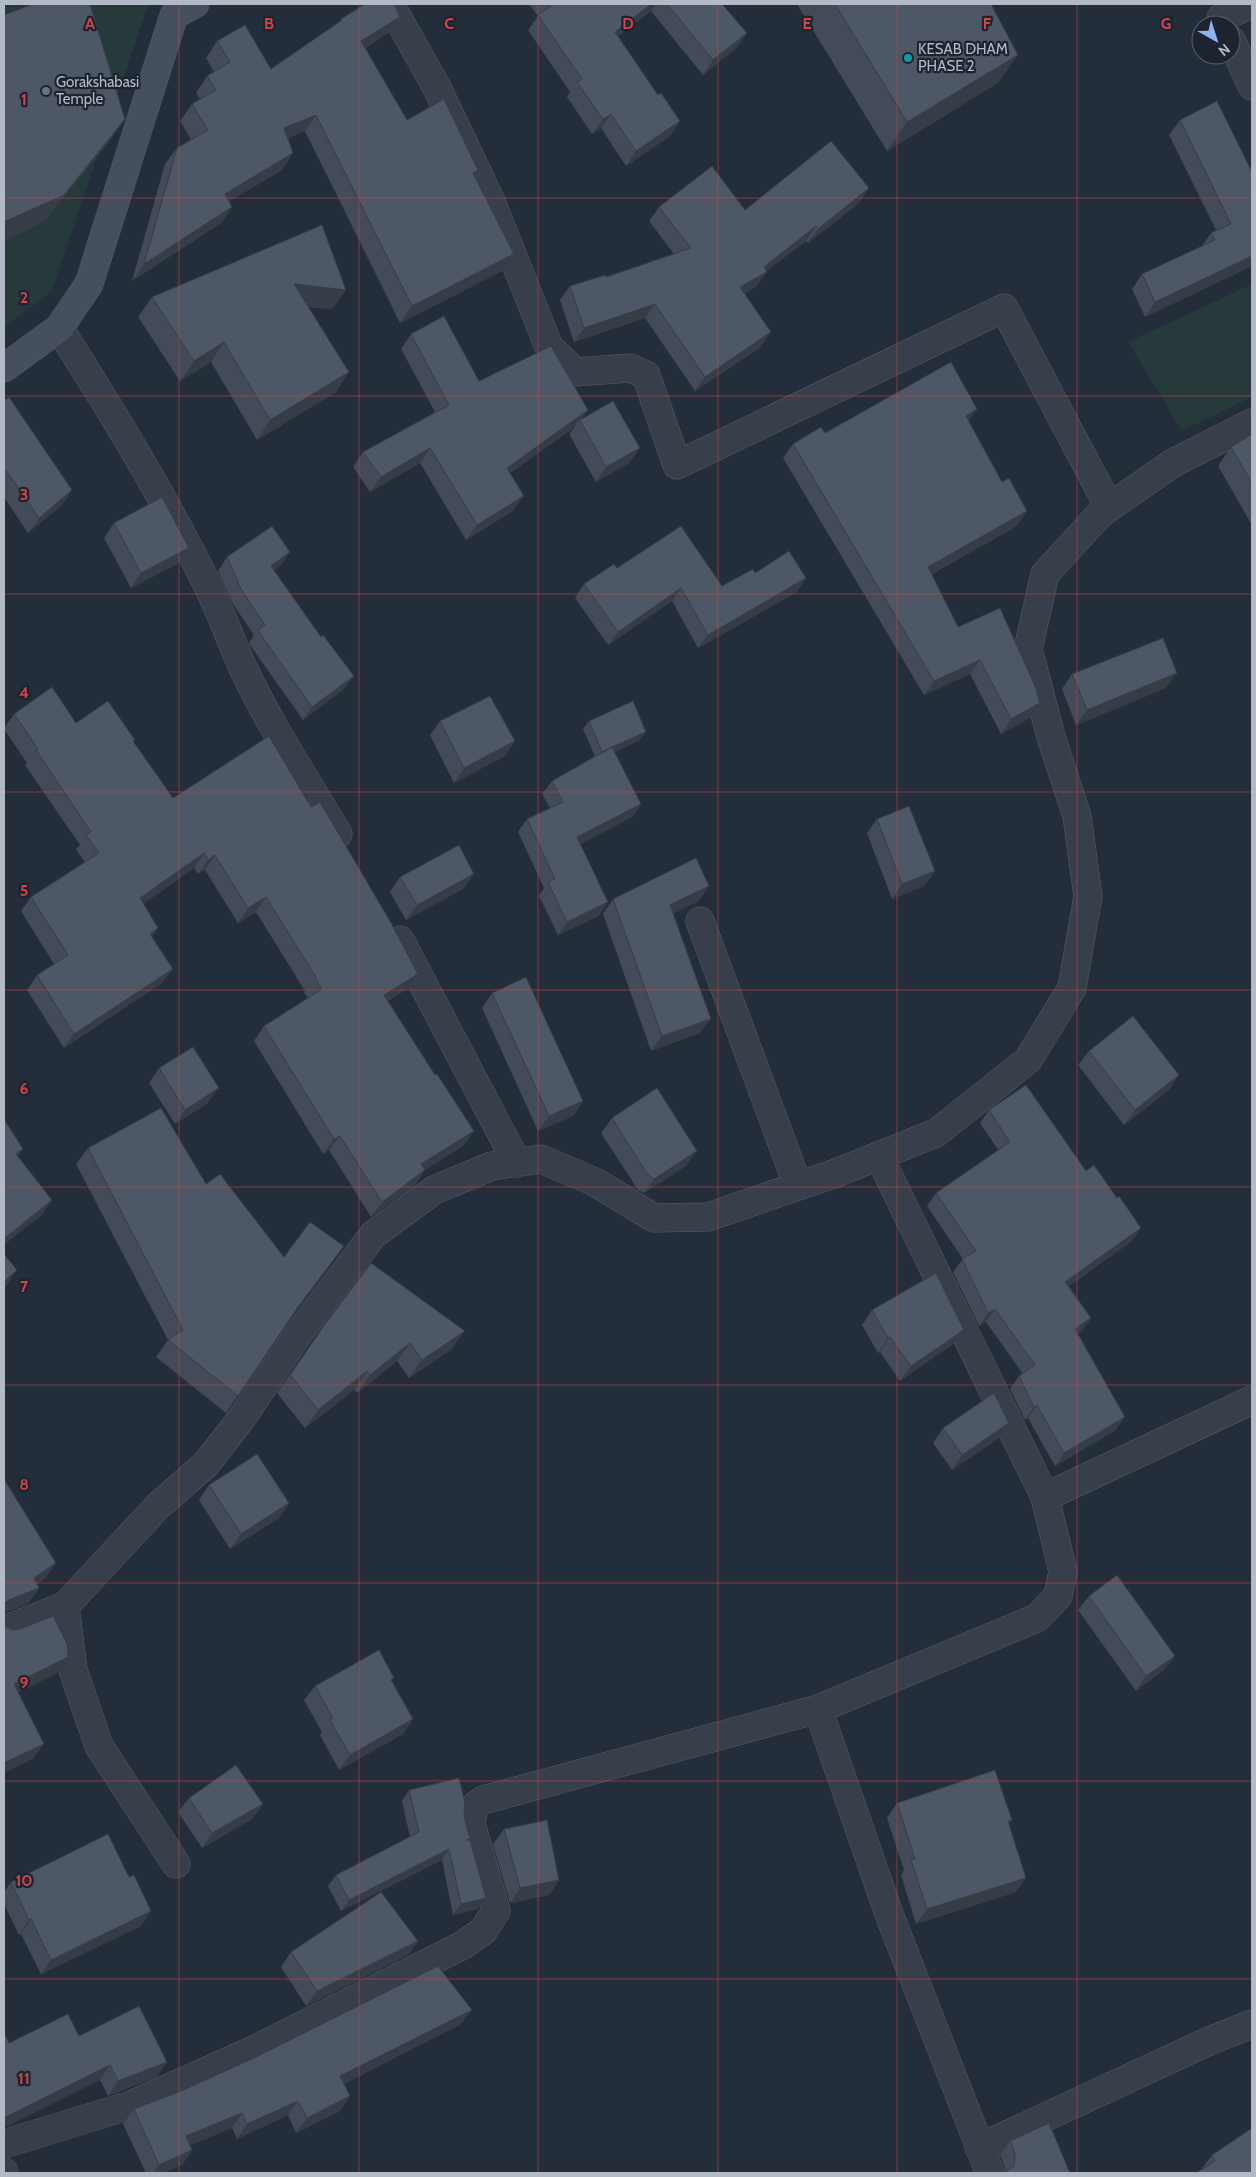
<svg xmlns="http://www.w3.org/2000/svg" width="1256" height="2177" font-family="Cabin,sans-serif">
<style>
.green{fill:#26393b}
.lines{fill:none;stroke-linecap:round;stroke-linejoin:round}
.street-casing{stroke:#565d69;stroke-width:29}
.secondary-casing{stroke:#565d69;stroke-width:29}
.street{stroke:#383f4b;stroke-width:28}
.secondary{stroke:#464f5d;stroke-width:28}
.wall{fill:#424b57}
.shaded-wall{fill:#363d47}
.building{fill:#4d5765;stroke:#363d47}
.grid{fill:none;stroke:#cf4548;stroke-width:1;stroke-opacity:0.55}
.culture-dot{fill:#0f9aa8;stroke:#1d2430;stroke-width:2}
.worship-dot{fill:#6b7280;stroke:#1d2430;stroke-width:2}
.labels{text-anchor:middle;dominant-baseline:central;stroke-width:4.5;stroke-linejoin:round;paint-order:stroke}
.poi-label{font-size:15px;fill:#b3bac6;stroke:#1d2430;text-anchor:start}
.grid-label{font-size:16px;text-anchor:middle;font-weight:bold;fill:#cf4548;stroke:#1d2430;stroke-width:4.5;stroke-linejoin:round;paint-order:stroke}
</style>
<rect width="100%" height="100%" fill="#242d3a"/>
<path class="green" d="M4,4H153L147,8L52,291L4,327Z
M1252,284V397L1182,431L1128,342Z"/>
<g class="lines">
<g class="street-casing">
<path id="street" d="M390,4L436,86L490,199L549,347L575,372L630,368L646,375L677,465L1004,308L1109,507
M1221,18L1252,4
M1231,40L1252,86
M59,328C111,410 162,493 205,580C220,609 230,640 244,670C271,727 306,780 338,834
M700,921L798,1186
M400,940L517,1163
M879,1156L1045,1497L1063,1572L1058,1596L1037,1618L818,1709L889,1914L990,2173
M1045,1497L1252,1400
M4,1630L65,1606
M176,1864L99,1746L73,1670L65,1606L158,1506L206,1464L241,1419L299,1333L373,1235L434,1190L492,1166L541,1159L595,1182L654,1218L708,1217L836,1173L936,1133L1028,1060L1072,988L1088,896L1077,816L1052,740L1028,649L1045,574L1101,513L1173,463L1252,423
M4,2144L131,2105L256,2049L463,1945L483,1931L496,1911L471,1823L474,1807L483,1800L818,1709
M979,2148L1209,2041L1252,2024
M4,2172V2173"/>
</g>
<g class="secondary-casing">
<path id="secondary" d="M4,368L59,328L89,284L174,15L195,4"/>
</g>
<use href="#street" class="street"/>
<use href="#secondary" class="secondary"/>
</g>
<path class="wall" d="M529,4H722L747,33L736,48L703,75L651,11L618,36L658,95L680,121L670,136L626,166L601,128L592,134L567,97L570,92L528,30L538,16Z
M797,4H991L998,83L887,151Z
M400,17L388,33L365,48L407,120L474,175L514,254L502,271L400,323L305,131L288,138L293,153L282,170L229,201L232,207L221,223L132,281L165,164L177,148L191,139L180,121L192,104L200,99L196,93L207,76L214,72L206,58L217,41L271,69L338,23L341,19Z
M1180,120L1252,266L1145,317L1132,289L1142,274L1202,246L1211,233L1216,230L1169,135Z
M869,188L859,203L808,243L806,241L766,271L757,286L745,293L761,347L695,391L645,318L574,342L560,300L570,286L606,277L674,254L649,221L659,207L745,210Z
M322,225L332,309L308,307L336,392L257,440L211,362L180,381L138,317L152,297Z
M411,334L479,381L588,410L582,418L640,448L629,463L596,482L569,434L575,427L510,473L513,511L466,540L420,463L370,492L353,467L363,452L435,412L401,349Z
M4,401L72,490L62,505L28,533L4,497Z
M969,422L1017,526L932,574L958,627L1030,718L1001,734L970,674L924,695L783,458L793,444L825,433Z
M1252,434V525L1218,466L1231,447Z
M114,523L179,563L131,588L104,538Z
M227,557L281,565L274,570L344,689L303,720L250,645L249,643L254,635L233,604L218,571Z
M617,568L722,586L755,573L797,592L698,648L672,601L608,645L575,598L584,584Z
M1072,674L1166,688L1076,725L1062,689Z
M14,714L76,723L133,742L173,798L407,989L388,1001L435,1075L474,1131L463,1146L425,1170L415,1185L371,1217L329,1150L323,1154L254,1041L264,1026L308,998L304,993L305,991L256,912L238,923L205,870L198,874L194,868L143,904L152,937L162,983L64,1048L27,990L37,975L54,964L21,911L31,897L85,862L76,849L80,845L25,765L27,763L4,729V728Z
M440,721L515,741L505,756L454,783L430,735Z
M589,721L640,740L615,752L641,804L632,817L580,844L599,916L558,935L539,896L544,888L518,832L527,819L550,808L542,794L552,781L595,756L583,729Z
M877,819L935,871L924,886L892,899L867,833Z
M400,877L463,889L406,920L390,892Z
M613,899L699,901L673,913L700,1033L651,1051L603,914Z
M492,993L583,1101L573,1116L538,1131L482,1008Z
M1089,1051L1169,1090L1124,1125L1078,1065Z
M159,1068L208,1103L175,1124L149,1083Z
M989,1110L1132,1241L1069,1286L1091,1318L1082,1331L1078,1333L1116,1430L1055,1466L1028,1418L1025,1420L1010,1389L1019,1376L1023,1374L986,1322L979,1326L953,1272L963,1259L927,1206L936,1193L998,1150L980,1123Z
M612,1118L686,1166L644,1193L638,1190L601,1133Z
M88,1148L206,1184L284,1257L344,1246L290,1319L226,1413L156,1357L168,1340L76,1164Z
M872,1310L964,1330L953,1344L900,1381L880,1352L878,1353L862,1325Z
M325,1324L452,1349L409,1378L397,1361L357,1393L354,1390L305,1428L277,1393Z
M943,1428L999,1438L952,1470L933,1443Z
M209,1485L289,1503L279,1518L230,1549L199,1500Z
M1089,1596L1175,1656L1164,1670L1136,1691L1078,1610Z
M392,1681L413,1719L403,1734L339,1770L320,1735L322,1732L304,1700L315,1686Z
M409,1790L464,1816L469,1840L478,1909L453,1915L442,1860L341,1911L328,1886L336,1875L410,1837L402,1801Z
M189,1798L263,1804L252,1819L202,1848L178,1812Z
M897,1803L1012,1820L1009,1823L1016,1892L916,1924L901,1875L904,1870L887,1818Z
M504,1829L559,1880L549,1895L510,1903L493,1844Z
M11,1882L141,1926L41,1974L21,1934L19,1935L4,1904V1892Z
M418,1941L408,1955L306,2006L281,1967L291,1952Z
M461,2024L344,2084L340,2111L296,2133L288,2115L237,2139L232,2128L190,2145L192,2150L182,2165L163,2173H146L123,2124L134,2109Z
M79,2036L167,2062L156,2077L108,2096L100,2080L9,2043Z
M1010,2141L1070,2173H1004L1005,2168L1000,2155Z
M1212,2155L1252,2173L1203,2169L1202,2168Z"/>
<path class="shaded-wall" d="M651,4H656L651,11L605,46L615,32Z
M400,17L388,33L349,57L361,41Z
M747,33L736,48L703,75L713,60Z
M1018,55L998,83L887,151L907,122Z
M611,114L601,128L592,134L603,119Z
M316,115L305,131L273,145L284,128Z
M125,119L106,146L44,222L4,241V222Z
M680,121L670,136L626,166L636,151Z
M293,153L282,170L213,211L225,194Z
M869,188L859,203L808,243L818,229Z
M232,207L221,223L132,281L144,264Z
M816,226L806,241L764,273L767,272L757,286L730,301L740,287Z
M514,254L502,271L400,323L412,306Z
M1252,256V266L1145,317L1155,302Z
M294,284L346,290L332,309L281,304Z
M655,304L645,318L574,342L584,328Z
M771,332L761,347L695,391L705,377Z
M224,342L211,362L180,381L194,361Z
M349,372L336,392L257,440L270,420Z
M977,409L967,424L966,416Z
M588,410L580,421V420L574,427L497,483L507,468Z
M430,448L420,463L370,492L381,477Z
M640,448L629,463L596,482L606,467Z
M72,490L62,505L28,533L39,518Z
M524,496L513,511L466,540L477,525Z
M1027,511L1017,526L918,581L928,567Z
M189,548L179,563L131,588L141,573Z
M290,552L281,565L262,579L271,566Z
M806,578L797,592L698,648L708,635Z
M681,588L672,601L608,645L618,632Z
M980,660L970,674L924,695L934,681Z
M1177,673L1166,688L1076,725L1087,710Z
M354,676L344,689L303,720L312,707Z
M1040,703L1030,718L1001,734L1011,719Z
M646,732L640,740L597,760L602,752Z
M515,741L505,756L454,783L464,768Z
M641,804L632,817L568,851L577,837Z
M204,853L194,868L130,913L140,898Z
M215,855L205,870L198,874L208,860Z
M935,871L924,886L892,899L902,884Z
M474,874L463,889L406,920L417,905Z
M709,886L699,901L660,920L670,905Z
M266,897L256,912L238,923L248,908Z
M608,902L599,916L558,935L567,922Z
M158,928L148,943L150,934Z
M173,969L162,983L64,1048L74,1034Z
M418,974L407,989L374,1009L384,995Z
M711,1019L700,1033L651,1051L662,1036Z
M1179,1075L1169,1090L1124,1125L1135,1110Z
M219,1088L208,1103L175,1124L185,1110Z
M583,1101L573,1116L538,1131L549,1116Z
M474,1131L463,1146L425,1170L415,1185L371,1217L382,1202L421,1164Z
M340,1136L329,1150L323,1154L334,1139Z
M23,1149L13,1164L16,1154Z
M697,1151L686,1166L644,1193L654,1179Z
M52,1200L42,1215L4,1245V1239Z
M1141,1228L1132,1241L1056,1295L1065,1282Z
M344,1246L332,1263L287,1324L298,1307Z
M17,1270L7,1285L4,1288V1282Z
M995,1309L986,1322L979,1326L988,1313Z
M1091,1318L1082,1331L1066,1342L1075,1329Z
M964,1330L953,1344L900,1381L911,1366Z
M465,1331L452,1349L409,1378L422,1360Z
M890,1337L880,1352L878,1353L888,1338Z
M410,1343L397,1361L357,1393L370,1375Z
M367,1371L354,1390L305,1428L318,1410Z
M1037,1405L1028,1418L1025,1420L1034,1407Z
M1125,1417L1116,1430L1055,1466L1064,1453Z
M1009,1423L999,1438L952,1470L962,1455Z
M289,1503L279,1518L230,1549L241,1534Z
M56,1563L45,1579L23,1593L34,1578Z
M39,1588L28,1604L4,1613V1604L9,1600Z
M1175,1656L1164,1670L1136,1691L1146,1676Z
M68,1657L58,1673L4,1699L14,1684Z
M413,1719L403,1734L339,1770L350,1755Z
M44,1744L33,1759L4,1773V1763Z
M263,1804L252,1819L202,1848L212,1833Z
M449,1849L442,1860L341,1911L349,1900Z
M1026,1878L1016,1892L916,1924L927,1909Z
M559,1880L549,1895L510,1903L520,1888Z
M486,1898L478,1909L453,1915L461,1904Z
M151,1911L141,1926L41,1974L51,1960Z
M31,1919L21,1934L19,1935L29,1920Z
M418,1941L408,1955L306,2006L317,1991Z
M472,2010L461,2024L330,2091L340,2076Z
M167,2062L156,2077L108,2096L118,2081Z
M110,2065L100,2080L4,2128V2118Z
M350,2096L340,2111L296,2133L307,2118Z
M298,2101L288,2115L237,2139L247,2124Z
M242,2113L232,2128L176,2151L186,2136Z
M192,2150L182,2165L163,2173H153L159,2165Z"/>
<path class="building" d="M33,4H90L125,119L64,195L4,222V15Z
M365,4H394L400,17L361,41L407,120L444,99L478,170L473,173L514,254L412,306L316,115L284,128L293,153L225,194L232,207L144,264L177,148L208,130L192,104L216,90L207,76L230,62L217,41L245,25L271,69L342,20L341,19Z
M550,4H651L615,32L658,95L661,93L680,121L636,151L611,114L603,119L577,82L582,79L538,15L551,6Z
M667,4H722L747,33L713,60Z
M835,4H991L1018,55L907,122Z
M1217,101L1252,172V256L1155,302L1142,274L1215,240L1211,233L1231,224L1180,120Z
M831,141L869,188L818,229L816,226L764,267L767,272L740,287L771,332L705,377L655,304L584,328L570,286L605,275L606,277L691,248L659,207L712,166L745,210Z
M322,225L346,290L294,284L349,372L270,420L224,342L194,361L152,297Z
M444,316L479,381L551,346L588,410L507,468L524,496L477,525L430,448L381,477L363,452L449,405L411,334Z
M951,362L977,409L966,416L1002,482L1009,478L1027,511L928,567L958,627L1000,608L1036,688L1040,703L1011,719L980,660L934,681L793,444L821,427L825,433Z
M9,397L72,490L39,518L6,470L4,471V401Z
M613,401L640,448L606,467L580,420Z
M1252,434V483L1231,447Z
M162,497L189,548L141,573L114,523Z
M272,526L290,552L271,566L321,637L323,635L354,676L312,707L259,632L258,630L265,625L242,591L227,557Z
M681,526L722,586L753,569L755,573L789,551L806,578L708,635L681,588L618,632L584,584L614,564L617,568Z
M1163,638L1177,673L1087,710L1072,674Z
M52,687L76,723L108,701L135,740L133,741L173,798L269,736L311,807L320,802L390,921L418,974L384,995L435,1075L437,1074L474,1131L421,1164L425,1170L382,1202L340,1136L334,1139L264,1026L322,989L315,978L316,977L266,897L248,908L215,855L208,860L204,853L140,898L158,928L150,934L173,969L74,1034L37,975L68,955L31,897L99,853L86,835L91,832L36,750L38,749L14,714Z
M490,696L515,741L464,768L440,721Z
M633,701L646,732L612,747L602,752L589,721Z
M612,747L641,804L577,837L608,902L567,922L548,882L555,879L527,819L563,802L552,781Z
M909,806L935,871L902,884L877,819Z
M459,845L474,874L417,905L400,877Z
M696,858L709,886L670,905L711,1019L662,1036L613,899Z
M526,977L583,1101L549,1116L492,993Z
M1133,1016L1179,1075L1135,1110L1089,1051Z
M193,1047L219,1088L185,1110L159,1068Z
M1026,1085L1086,1171L1094,1165L1117,1198L1119,1196L1141,1228L1065,1282L1091,1318L1075,1329L1125,1417L1064,1453L1037,1405L1034,1407L1019,1376L1035,1365L995,1309L988,1313L962,1259L976,1251L936,1193L1010,1142L989,1110Z
M657,1088L697,1151L654,1179L648,1175L612,1118Z
M161,1108L206,1184L220,1174L284,1257L310,1222L344,1246L298,1307L238,1396L168,1340L183,1330L88,1148Z
M4,1119L23,1149L16,1154L52,1200L4,1239Z
M4,1254L17,1270L4,1282Z
M371,1263L465,1331L422,1360L410,1343L370,1375L367,1371L318,1410L290,1375L325,1324Z
M936,1273L964,1330L911,1366L890,1337L888,1338L872,1310Z
M994,1393L1009,1423L962,1455L943,1428Z
M257,1454L289,1503L241,1534L209,1485Z
M4,1479L56,1563L34,1578L39,1588L9,1600L4,1604Z
M1117,1575L1175,1656L1146,1676L1089,1596Z
M53,1616L67,1644L68,1657L14,1684L44,1744L4,1763V1630L5,1629L4,1625L5,1626L13,1630L20,1629Z
M379,1650L394,1678L391,1680L413,1719L350,1755L330,1720L333,1718L315,1686Z
M236,1765L263,1804L212,1833L189,1798Z
M995,1770L1012,1820L1008,1821L1026,1878L927,1909L911,1860L915,1859L897,1803Z
M459,1778L465,1802L464,1816L470,1839L466,1840H470L486,1898L461,1904L449,1849L349,1900L336,1875L419,1832L409,1790Z
M547,1820L559,1880L520,1888L504,1829Z
M108,1834L129,1877L134,1875L151,1911L51,1960L31,1919L29,1920L11,1882Z
M381,1892L418,1941L317,1991L291,1952Z
M438,1966L472,2010L340,2076L350,2096L307,2118L298,2101L247,2124L242,2113L186,2136L192,2150L159,2165L134,2109L181,2091L258,2056Z
M139,2006L167,2062L118,2081L110,2065L4,2118V2033L9,2043L68,2014L79,2036Z
M1049,2123L1070,2173H1004L1014,2166L1015,2153L1010,2141Z
M1252,2128V2173H1196L1215,2161L1212,2155Z"/>
<path class="grid" d="M179,4V2173M359,4V2173M538,4V2173M718,4V2173M897,4V2173M1077,4V2173M4,198H1252M4,396H1252M4,594H1252M4,792H1252M4,990H1252M4,1187H1252M4,1385H1252M4,1583H1252M4,1781H1252M4,1979H1252"/>
<circle class="culture-dot" cx="908" cy="58" r="5"/>
<circle class="worship-dot" cx="46" cy="91" r="5"/>
<g class="labels">
<g class="poi-label">
<text x="918" y="49">KESAB DHAM<tspan x="918" dy="17">PHASE 2</tspan></text>
<text x="56" y="82">Gorakshabasi<tspan x="56" dy="17">Temple</tspan></text>
</g>
</g>
<g class="grid-label">
<text x="90" y="29">A</text>
<text x="269" y="29">B</text>
<text x="449" y="29">C</text>
<text x="628" y="29">D</text>
<text x="807" y="29">E</text>
<text x="987" y="29">F</text>
<text x="1166" y="29">G</text>
<text x="24" y="105">1</text>
<text x="24" y="303">2</text>
<text x="24" y="500">3</text>
<text x="24" y="698">4</text>
<text x="24" y="896">5</text>
<text x="24" y="1094">6</text>
<text x="24" y="1292">7</text>
<text x="24" y="1490">8</text>
<text x="24" y="1688">9</text>
<text x="24" y="1886">10</text>
<text x="24" y="2084">11</text>
</g>
<rect width="1256" height="2177" fill="none" stroke="#b3bac6" stroke-width="10"/>
<g transform="translate(1216 40) rotate(141)"><circle r="24" fill="#1d2430" stroke="#59606c"/>
<path d="M0-4L9 19L0 12L-9 19Z" fill="#8eb3f1"/>
<text y="-8" font-size="14" font-weight="bold" text-anchor="middle" fill="#b3bac6">N</text>
</g>
</svg>
